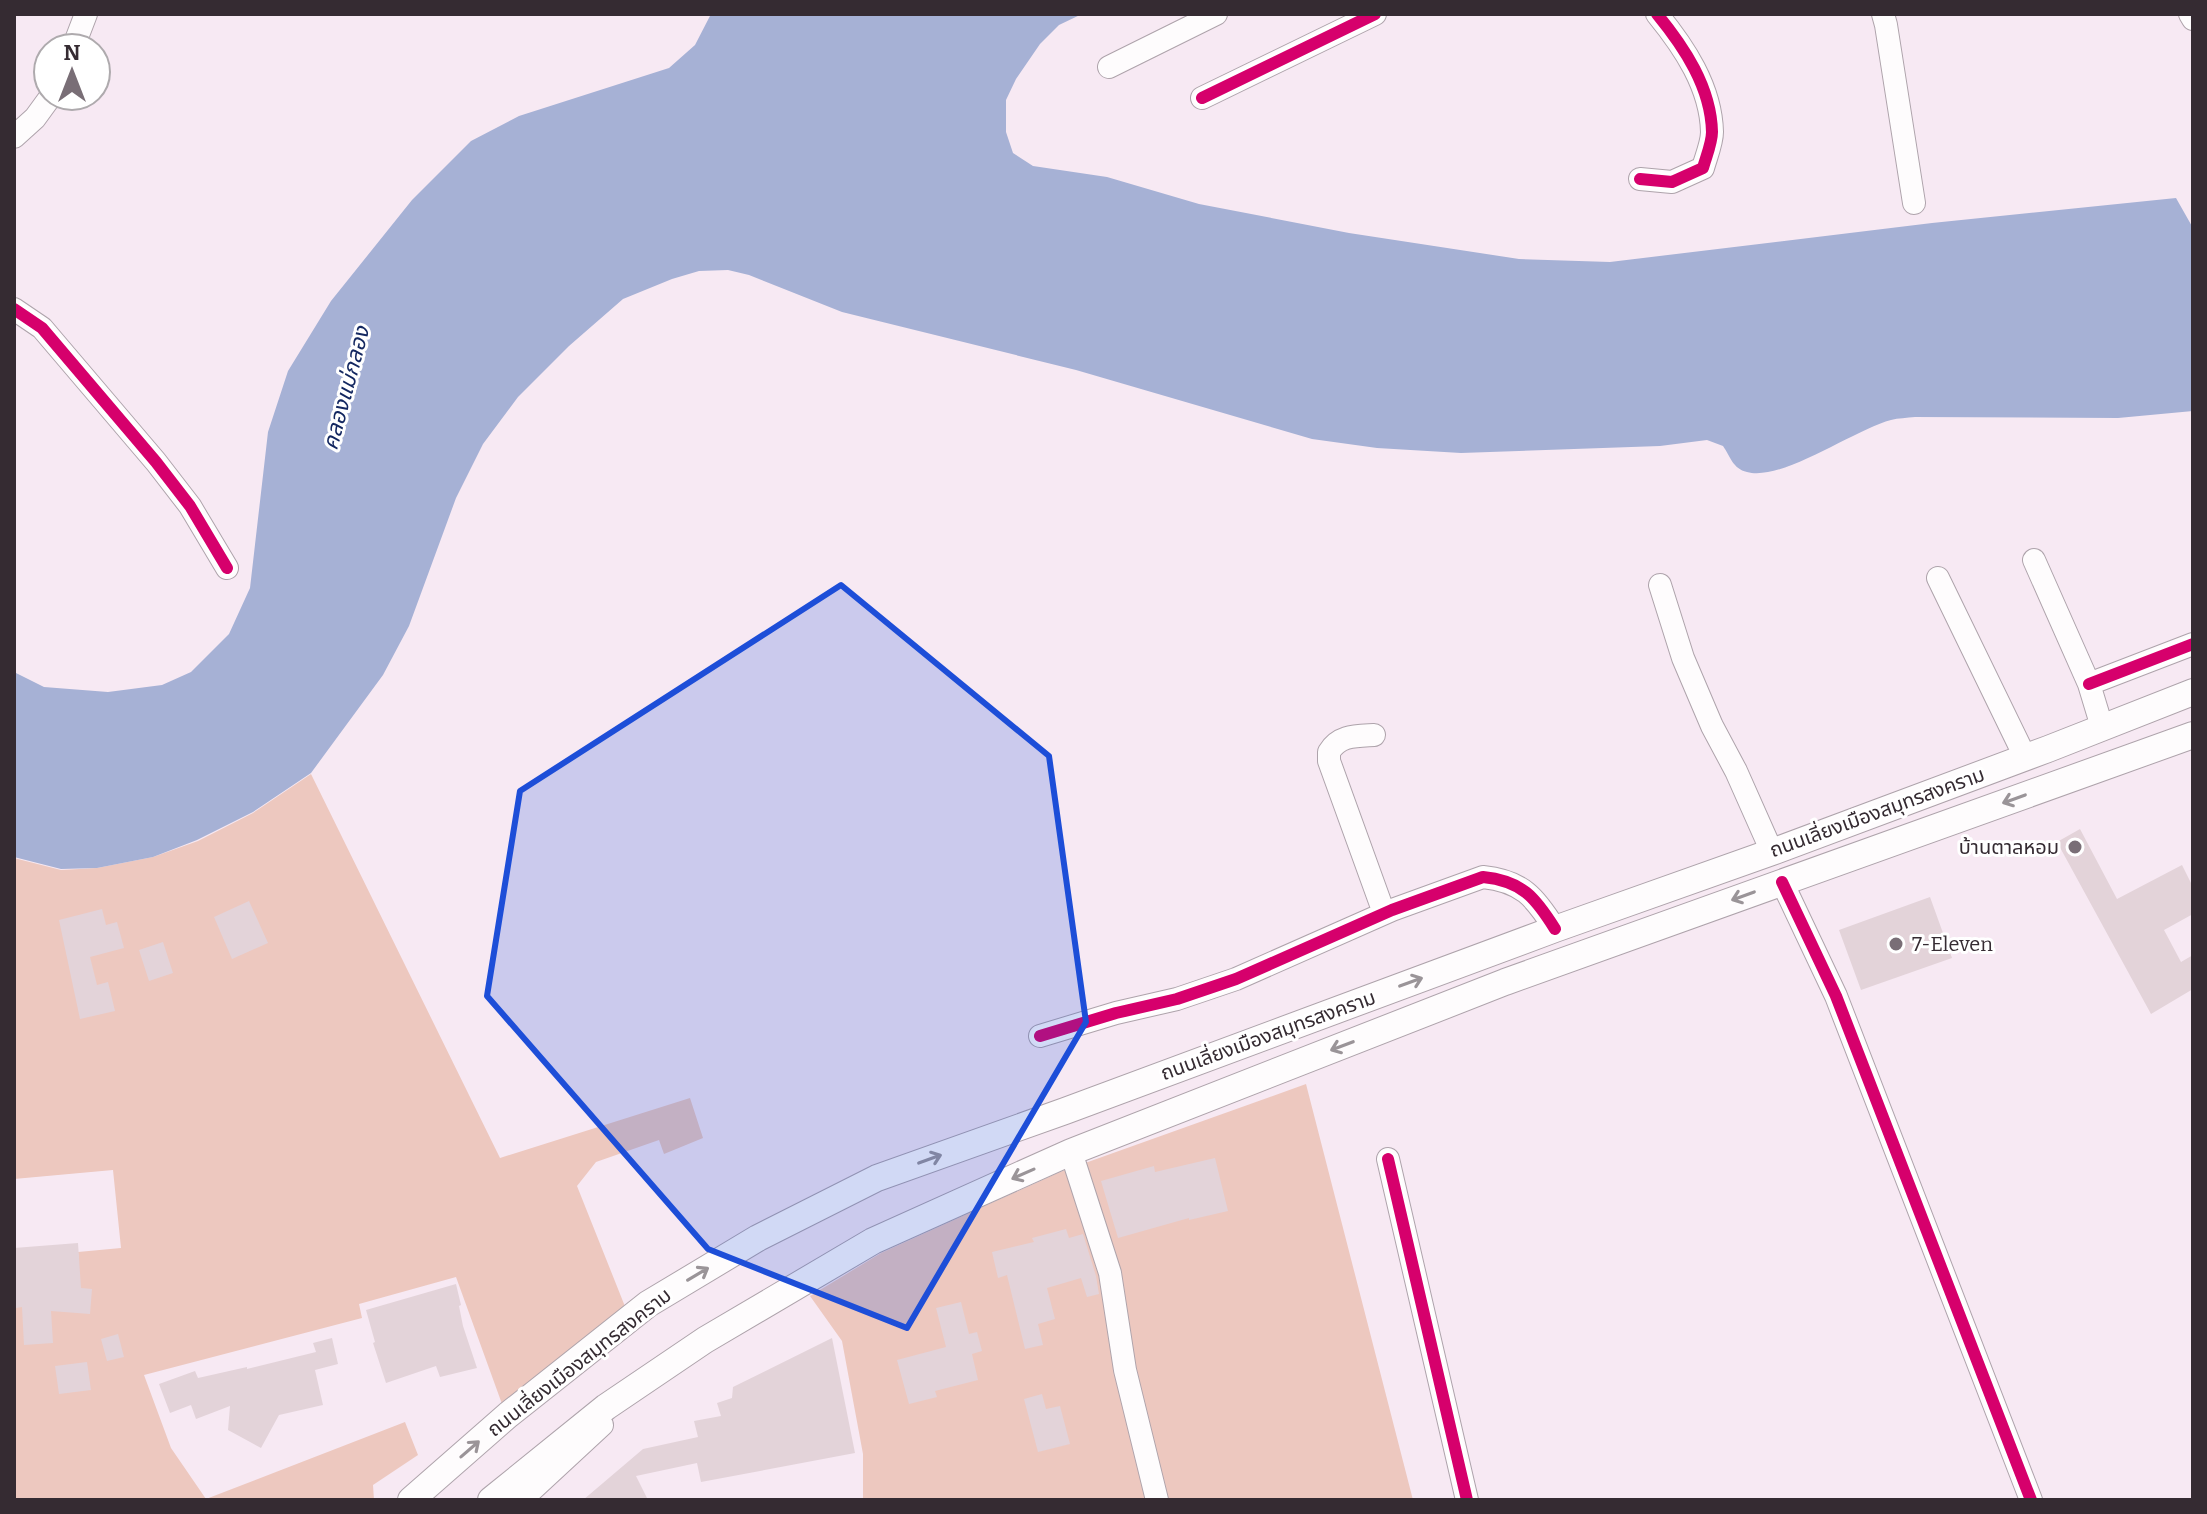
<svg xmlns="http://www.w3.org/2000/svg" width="2207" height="1514" font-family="Bitter,'Noto Sans Thai',serif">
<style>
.forest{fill:#edc8bf}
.water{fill:#a6b1d5}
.building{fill:#e3d3d9}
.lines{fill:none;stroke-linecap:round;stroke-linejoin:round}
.minor-casing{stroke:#aea3ab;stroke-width:24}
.major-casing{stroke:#aea3ab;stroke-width:28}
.minor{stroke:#fefcfd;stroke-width:22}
.major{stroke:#fefcfd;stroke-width:26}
.cycleway-casing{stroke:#fff;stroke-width:17}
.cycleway{stroke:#d6006c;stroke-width:12}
.oneway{stroke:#9a9498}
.marked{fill:#1d4ed8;fill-opacity:0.2;stroke:#1d4ed8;stroke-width:6;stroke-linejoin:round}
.poi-dot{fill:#796e76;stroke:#fff;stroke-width:3}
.labels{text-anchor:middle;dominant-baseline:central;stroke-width:6;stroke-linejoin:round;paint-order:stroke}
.street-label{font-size:20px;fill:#352b32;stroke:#fff}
.poi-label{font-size:20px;fill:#352b32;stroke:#fff;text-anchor:end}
.water-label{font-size:22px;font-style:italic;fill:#132760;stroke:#fff}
</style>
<rect width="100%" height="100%" fill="#f7e9f3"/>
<path class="forest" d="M311,774L500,1158L690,1098L703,1138L664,1154L659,1140L596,1162L577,1186L630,1319L506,1415L456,1277L359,1304L362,1318L144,1375L171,1448L206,1499L405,1422L418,1455L373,1485L374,1500H14V1269L79,1263L78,1252L121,1248L113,1170L14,1179V858L61,870L97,868L153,857L198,841L253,813Z
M1306,1084L1413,1500H863V1454L842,1341L810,1296L881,1253L1060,1172Z"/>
<path class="water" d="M711,14H1082L1059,25L1040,44L1016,79L1006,100V132L1013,153L1033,166L1107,177L1199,204L1349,233L1519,259L1610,262L1932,223L2176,198L2193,228V411L2118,418L1915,417C1907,418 1898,418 1891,420C1855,429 1782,482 1747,472C1733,469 1730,456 1723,446L1707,440L1660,446L1461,453L1377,448L1312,439L1076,370L842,312L749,275L728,270L699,271L672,279L623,299L569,346L518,397L483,444L456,498L409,626L383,675L311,773L253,812L197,840L153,857L97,868L61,869L14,857V672L44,687L108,692L162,685L191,672L229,634L250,588L268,432L288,371L331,301L412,200L471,141L519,116L669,68L695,45Z"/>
<path class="building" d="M2080,829L2117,899L2182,865L2193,887V914L2164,930L2181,962L2193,955V989L2151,1014L2057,842Z
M1930,897L1952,958L1861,990L1839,930Z
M249,901L268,943L232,959L214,917Z
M102,909L106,925L117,922L124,948L90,957L97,985L108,982L115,1011L80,1019L59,920Z
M163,942L173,973L149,981L139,950Z
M1215,1158L1228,1211L1189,1220V1218L1118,1238L1101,1181L1154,1166L1155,1172Z
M1066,1229L1069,1238L1083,1234L1096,1276L1099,1294L1087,1297L1081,1278L1047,1288L1055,1319L1038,1324L1043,1345L1025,1349L1007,1275L998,1278L992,1252L1034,1242L1032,1238Z
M78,1243L81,1288L92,1289L90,1314L51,1311L53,1343L24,1345L22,1307L16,1308L14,1248Z
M456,1284L461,1305L459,1306L463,1326L477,1368L440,1377L436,1366L386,1383L373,1343L375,1342L366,1310Z
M961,1302L969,1334L977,1332L982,1351L972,1354L978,1380L935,1391L937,1397L909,1404L897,1360L946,1347L936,1308Z
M118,1334L124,1357L107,1361L101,1339Z
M332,1338L338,1364L315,1370L323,1405L279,1415L261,1448L228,1430L230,1406L196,1419L191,1405L170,1413L159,1384L195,1371L198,1378L247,1367V1369L316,1352L313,1343Z
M832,1338L855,1453L701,1482L697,1463L636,1476L648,1500H583L643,1449L698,1437L694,1421L721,1416L717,1403L732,1398L733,1387Z
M87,1362L91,1390L59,1394L55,1366Z
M1042,1394L1046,1409L1060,1406L1070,1444L1038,1452L1024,1399Z"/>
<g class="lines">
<g class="minor-casing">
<path id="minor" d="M1883,14L1886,25L1914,203
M2190,14L2193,19
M73,48L86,14
M1109,67L1216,14
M1202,98L1375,14
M14,137L35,118L51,96
M1640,179L1672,182L1703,168C1706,157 1712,143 1712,132C1711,87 1684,47 1657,14
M14,309L42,328L156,462L190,506L227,568
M2034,560L2089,684L2102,727
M1938,578L2025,757
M1660,585L1683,658L1712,726L1736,771L1772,852
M2089,684L2193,644
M1374,735C1356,736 1339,735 1329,752V761L1384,913
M1782,882L1836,996L2031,1500
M1040,1036L1116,1013L1177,999L1236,979L1392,910L1483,877C1522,881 1535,897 1555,929
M1071,1152L1110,1273L1125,1370L1157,1500
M1388,1159L1467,1500
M521,1500L602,1425"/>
</g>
<g class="major-casing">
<path id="major" d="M411,1500L508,1415L648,1304L758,1238L877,1178L1065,1111L1555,929L1772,852L2048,749L2193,692
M491,1500L606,1407L705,1340L873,1241L1071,1152L1505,982L2193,735"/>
</g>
<use href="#minor" class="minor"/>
<use href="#major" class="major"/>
<g class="cycleway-casing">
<path id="cycleway" d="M1202,98L1375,14
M1640,179L1672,182L1703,168C1706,157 1712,143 1712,132C1711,87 1684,47 1657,14
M14,309L42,328L156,462L190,506L227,568
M2089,684L2193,644
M1782,882L1836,996L2031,1500
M1040,1036L1116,1013L1177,999L1236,979L1392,910L1483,877C1522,881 1535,897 1555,929
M1388,1159L1467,1500"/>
</g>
<use href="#cycleway" class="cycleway"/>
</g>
<defs><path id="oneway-shaft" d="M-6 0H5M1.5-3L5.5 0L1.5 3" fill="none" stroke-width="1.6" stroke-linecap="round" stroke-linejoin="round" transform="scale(2)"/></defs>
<g class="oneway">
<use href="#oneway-shaft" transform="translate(2014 799) rotate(160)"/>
<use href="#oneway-shaft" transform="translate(1743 896) rotate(160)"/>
<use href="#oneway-shaft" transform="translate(1411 982) rotate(-20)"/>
<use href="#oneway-shaft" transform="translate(1342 1046) rotate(159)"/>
<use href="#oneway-shaft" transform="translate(930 1159) rotate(-20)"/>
<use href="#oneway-shaft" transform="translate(1023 1174) rotate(156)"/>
<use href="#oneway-shaft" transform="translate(698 1274) rotate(-31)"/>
<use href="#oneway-shaft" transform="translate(470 1449) rotate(-41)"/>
</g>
<path class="marked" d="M841,585L1049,756L1086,1022L907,1328L708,1249L487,996L520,791Z"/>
<g class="poi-dot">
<circle cx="2075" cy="847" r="8"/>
<circle cx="1896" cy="944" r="8"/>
</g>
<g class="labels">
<g class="street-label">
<text transform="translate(1877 812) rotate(-20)">ถนนเลี่ยงเมืองสมุทรสงคราม</text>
<text transform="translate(1268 1035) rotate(-20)">ถนนเลี่ยงเมืองสมุทรสงคราม</text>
<text transform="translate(579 1362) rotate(-38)">ถนนเลี่ยงเมืองสมุทรสงคราม</text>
</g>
<g class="poi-label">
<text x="2059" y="847">บ้านตาลหอม</text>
<text x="1912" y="944" text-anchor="start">7-Eleven</text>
</g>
<g class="water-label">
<text transform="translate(346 388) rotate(-75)">คลองแม่กลอง</text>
</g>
</g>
<rect width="2207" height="1514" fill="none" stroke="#352b32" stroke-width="32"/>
<g transform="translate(72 72)"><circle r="38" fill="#ffffff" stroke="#aeaaad" stroke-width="2"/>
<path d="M0-6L14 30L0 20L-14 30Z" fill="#796e76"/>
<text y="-12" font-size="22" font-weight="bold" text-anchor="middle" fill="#352b32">N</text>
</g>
</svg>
